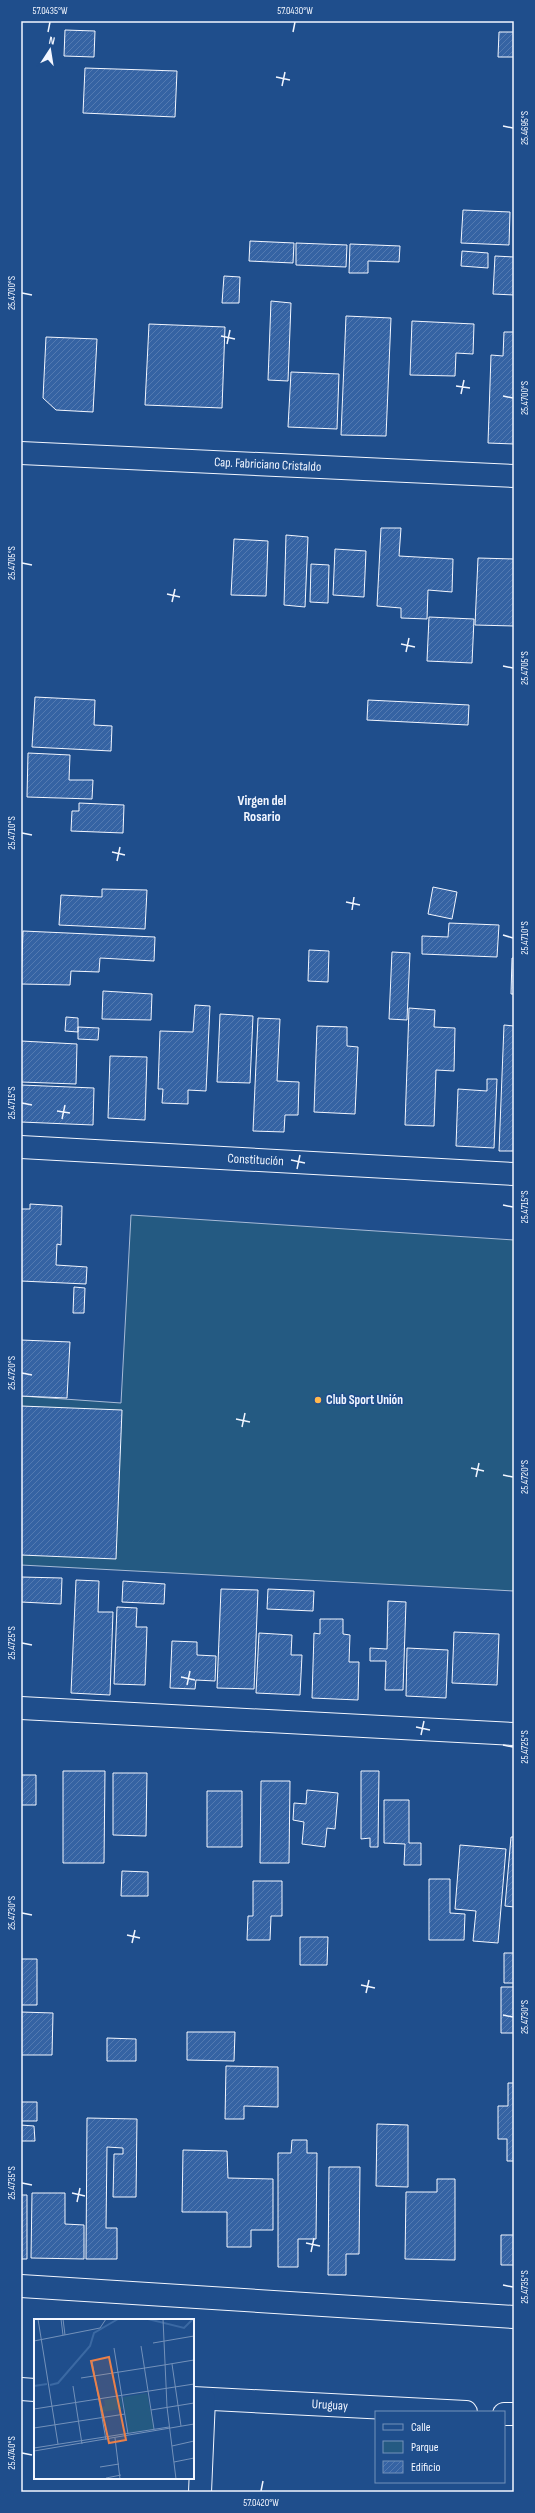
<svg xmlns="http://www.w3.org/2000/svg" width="535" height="2513" font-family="'Sofia Sans Condensed',sans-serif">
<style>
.green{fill:#245a82;stroke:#a8bbd7}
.building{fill:url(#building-hatch);stroke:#f2f6ff}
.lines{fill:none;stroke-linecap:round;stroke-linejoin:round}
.street-casing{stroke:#f2f6ff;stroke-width:24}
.street{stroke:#1f4e8c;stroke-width:22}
.ticks{fill:none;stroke:#f2f6ff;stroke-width:1.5}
.poi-dot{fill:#ffb74d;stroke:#1f4e8c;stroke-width:1.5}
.labels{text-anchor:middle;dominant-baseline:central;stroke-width:3;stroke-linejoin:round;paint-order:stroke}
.street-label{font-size:13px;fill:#f2f6ff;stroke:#1f4e8c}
.poi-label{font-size:13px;font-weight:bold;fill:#f2f6ff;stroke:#1f4e8c;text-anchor:start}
.neighbourhood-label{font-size:14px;font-weight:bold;fill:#f2f6ff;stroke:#1f4e8c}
.inset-river{fill:none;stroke:#3b69a3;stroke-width:2}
.inset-road{fill:none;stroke:#7391ba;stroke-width:1}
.view{fill:#ea8049;fill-opacity:0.15;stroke:#ea8049;stroke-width:2}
.inset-edge{fill:none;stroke:#f2f6ff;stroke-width:2}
.neatline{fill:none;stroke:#f2f6ff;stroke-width:1.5}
.ticks-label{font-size:10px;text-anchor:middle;fill:#f2f6ff}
</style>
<defs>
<pattern id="building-hatch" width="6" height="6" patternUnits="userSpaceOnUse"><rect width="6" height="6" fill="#3563a3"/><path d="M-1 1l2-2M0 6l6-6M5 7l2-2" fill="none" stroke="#537ab1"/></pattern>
</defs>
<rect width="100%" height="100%" fill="#1f4e8c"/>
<path class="green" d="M131,1215L514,1240V1591L21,1565V1396L121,1403Z"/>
<path class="building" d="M65,30L95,31L94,57L64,56Z
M499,32H514V57H498Z
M85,68L177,71L175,117L83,113Z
M463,210L510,212L509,245L461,243Z
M250,241L294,243L293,263L249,261Z
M296,243L347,245L346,267L296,265Z
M350,244L400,246L399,262L368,261V273H349Z
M462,251L488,253V268L461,266Z
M495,256L514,257V295L493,294Z
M224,276L240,277L239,303H222Z
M271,301L291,303L288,381L268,380Z
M346,316L391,318L386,436L341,435Z
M412,321L474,324L473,354L456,353L455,376L410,375Z
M149,324L225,327L222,408L145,405Z
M504,332H514V444L488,443L491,355L503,356Z
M46,337L97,339L93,412L56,410L43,398Z
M291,372L339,374L337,429L288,427Z
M381,528H401L399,556L453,559L452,592L428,590L427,619L401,618V608L377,606Z
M286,535L308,537L305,607L284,605Z
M234,539L268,541L266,596L231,595Z
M335,549L366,551L364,597L333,595Z
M478,558L514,559V626L475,625Z
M311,564L329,565L328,603L310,602Z
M429,617L474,619L472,663L427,661Z
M35,697L95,700L94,725L112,726L111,751L32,747Z
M368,700L469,705L468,725L367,720Z
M28,753L70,755L69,780H93L92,799L27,797Z
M79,803L124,805L123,833L71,831L72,811H79Z
M433,887L457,892L452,919L428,914Z
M102,889L147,890L145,929L59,925L61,895L102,897Z
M449,923L499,925L497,957L422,954V936L448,937Z
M23,931L155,937L154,961L100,958L99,972L71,971L70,985L21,984Z
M309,950L329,951L328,982L308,981Z
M392,952L410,953L407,1020L389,1019Z
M512,958H514V994H511Z
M103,991L152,994L151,1020L102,1019Z
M195,1005L210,1006L206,1091L188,1090V1104L162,1103L163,1089H158L160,1031L193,1032Z
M409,1008L435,1010L434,1027L455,1028L454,1071L436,1070L434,1126L405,1125Z
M220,1014L253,1016L250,1083L217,1082Z
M66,1017L78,1018V1032L65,1031Z
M258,1018L280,1019L277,1081L299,1082L298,1115H285L284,1132L253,1131Z
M504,1025L514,1026V1151H499Z
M317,1026L347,1027V1046L358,1047L355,1114L314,1112Z
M78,1027L99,1028L98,1040L78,1039Z
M21,1041L77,1044L76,1084L21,1082Z
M110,1056L147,1057L145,1120L108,1118Z
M487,1079H497L494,1148L456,1146L458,1089L487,1091Z
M21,1085L94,1088L93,1125L21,1122Z
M30,1204L62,1206L61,1245L57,1244L56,1265L87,1267L86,1284L21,1281V1209H30Z
M74,1287L85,1288L84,1313H73Z
M21,1340L70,1342L67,1398L21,1396Z
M21,1406L122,1410L116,1559L21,1555Z
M21,1577L62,1578L61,1604L21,1602Z
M76,1580L99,1581L98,1612H113L110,1695L71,1693Z
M123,1581L165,1584L164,1604L122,1602Z
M221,1589L258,1590L254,1689L217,1688Z
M268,1589L314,1591L313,1611L267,1609Z
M388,1601L406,1602L403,1690H385L386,1661H370V1648L387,1649Z
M117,1607L137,1608L136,1627H147L145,1685L114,1684Z
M320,1619H343V1634L350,1635L349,1662H359L358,1700L312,1698L314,1633L320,1634Z
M454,1632L499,1634L497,1685L452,1683Z
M259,1633L292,1635L291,1655H302L300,1695L256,1693Z
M172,1641L197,1642V1655L216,1656L215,1681L196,1680L195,1689L170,1688Z
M407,1648L448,1650L446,1698L406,1696Z
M63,1771H105L104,1863H63Z
M361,1771H379L378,1847H370V1838L361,1839Z
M113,1773H147L146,1836L113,1835Z
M21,1775H36V1805H21Z
M261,1781H290L289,1863H260Z
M307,1790L338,1793L335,1829L327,1828L325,1847L302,1844L304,1822L293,1820L294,1803L306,1804Z
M207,1791H242V1847H207Z
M384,1800H409V1843H421V1865H404L405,1844L384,1843Z
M511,1837H514V1907L505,1906Z
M460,1845L506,1849L498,1943L473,1941L476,1911L455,1909Z
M122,1871L148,1872V1896H121Z
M429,1879H450V1913L465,1914L464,1940H429Z
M253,1881H282V1916H271L270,1940H247L248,1916H253Z
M300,1937H328L327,1965H300Z
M504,1953H514V1983H504Z
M21,1959H37V2005H21Z
M501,1987H514V2033H501Z
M21,2012L53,2013L52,2055H21Z
M187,2032H235L234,2061L187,2060Z
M107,2038L136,2039V2061H107Z
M226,2066L278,2067V2107L244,2106V2119H225Z
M508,2083H514V2161H507V2139H498V2106H508Z
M21,2102H37V2121H21Z
M87,2118L137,2119L136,2197H113L114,2154H123V2148L107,2147L106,2228H117V2259H86Z
M377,2124L408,2125V2187L376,2186Z
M21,2125L34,2126L35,2141H21Z
M292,2140H307V2153H317L316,2239H298V2267H278V2153H291Z
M183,2150L227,2151L228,2178L273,2179V2230H251V2247H227V2212H182Z
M329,2167H360L359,2254H346V2275H328Z
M437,2179H455V2260L405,2259L406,2192H437Z
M32,2193H65V2224L84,2225V2259L31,2258Z
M21,2195H27V2259H21Z
M501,2235H514V2265H501Z"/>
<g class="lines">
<g class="street-casing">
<g id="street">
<path id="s1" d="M21,453L514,476"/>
<path id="s2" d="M21,1147L514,1174"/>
<path d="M21,1708L514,1734"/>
<path d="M21,2286L514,2317"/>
<path d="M21,2389L35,2390"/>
<path id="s3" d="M193,2398L466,2412"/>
<path d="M504,2414H514"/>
<path d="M200,2492L204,2399"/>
</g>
</g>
<use href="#street" class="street"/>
</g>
<path class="ticks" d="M48,32L50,22M293,32L295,22M276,77L290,80M282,86L285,72M503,126L513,128M22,293L32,295M221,336L235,339M227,344L230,330M456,386L470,388M461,394L464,380M503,396L513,398M22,563L32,565M167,594L180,597M172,602L175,589M401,644L415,647M406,652L409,638M503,666L513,668M22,833L32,835M112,852L125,855M117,861L120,847M346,902L360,905M352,910L354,897M503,935L513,938M22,1103L32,1105M57,1111L70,1113M62,1119L65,1105M291,1160L305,1163M297,1169L300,1155M503,1205L513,1207M22,1373L32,1375M236,1419L250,1422M242,1427L245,1413M471,1468L484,1471M503,1475L513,1477M476,1477L479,1463M22,1643L32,1645M181,1677L195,1680M187,1685L190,1671M416,1727L430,1730M421,1735L424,1721M503,1745L513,1747M22,1913L32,1915M127,1935L140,1938M132,1943L135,1930M361,1985L375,1988M366,1993L369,1980M503,2015L513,2017M22,2183L32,2185M72,2193L85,2196M77,2202L80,2188M306,2243L320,2246M311,2252L314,2238M503,2285L513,2287M22,2453L32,2455M261,2491L263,2481"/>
<circle class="poi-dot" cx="318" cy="1400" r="4"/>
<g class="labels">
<g class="street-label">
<text stroke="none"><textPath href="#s1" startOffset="247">Cap. Fabriciano Cristaldo</textPath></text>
<text stroke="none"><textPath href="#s2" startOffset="235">Constitución</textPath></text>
<text stroke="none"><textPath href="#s3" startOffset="137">Uruguay</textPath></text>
</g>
<g class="poi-label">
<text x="326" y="1400">Club Sport Unión</text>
</g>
<g class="neighbourhood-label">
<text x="262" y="800">Virgen del<tspan x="262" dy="16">Rosario</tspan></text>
</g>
</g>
<g transform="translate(34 2319)">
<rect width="160" height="160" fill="#1f4e8c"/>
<path d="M113,74L120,110L94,114L89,78ZM87,78L89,90L67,93L66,88L71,87L70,81Z" fill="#245a82"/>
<path class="inset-river" d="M114,0L150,9L159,0M16,66L24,64L56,27L60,14L84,0M0,67L13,65"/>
<path class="inset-road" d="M4,0L24,125M27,0L29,16M29,0L31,16M129,0L133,88L142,160M0,22L66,9L72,0M119,24L160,17M107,27L120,110M80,29L94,115M58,42L72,121M138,45L147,107M130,46L160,41M47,59L130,46M39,67L48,125M0,90L160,65M117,91L160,84M0,109L91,95M81,119L86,160M138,127L160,122M0,129L135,108M0,132L160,105M140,143L160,139M66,148L85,145M72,159L87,156"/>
<path class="view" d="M75,38L92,121L75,124L57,42Z"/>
<rect width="160" height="160" class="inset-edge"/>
</g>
<rect width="535" height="2513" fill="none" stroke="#1f4e8c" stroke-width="44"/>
<rect x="375" y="2411" width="130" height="72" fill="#1f4e8c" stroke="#7391ba"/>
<rect x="383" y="2424" width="20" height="6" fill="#1f4e8c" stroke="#7391ba"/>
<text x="411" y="2431" font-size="12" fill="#f2f6ff">Calle</text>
<rect x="383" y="2441" width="20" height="12" fill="#245a82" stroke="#7391ba"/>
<text x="411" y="2451" font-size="12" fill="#f2f6ff">Parque</text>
<rect x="383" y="2461" width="20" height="12" fill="url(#building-hatch)" stroke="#7391ba"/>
<text x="411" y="2471" font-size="12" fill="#f2f6ff">Edificio</text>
<g transform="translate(50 50) rotate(12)" stroke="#1f4e8c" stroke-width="3" paint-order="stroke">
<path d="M0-3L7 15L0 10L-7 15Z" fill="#f2f6ff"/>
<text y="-6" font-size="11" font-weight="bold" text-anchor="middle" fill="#f2f6ff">N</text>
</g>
<rect x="22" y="22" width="491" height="2469" class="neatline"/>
<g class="ticks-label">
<text x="50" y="14">57.0435°W</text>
<text x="295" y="14">57.0430°W</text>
<text transform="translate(524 128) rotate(-90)" y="4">25.4695°S</text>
<text transform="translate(11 293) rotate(-90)" y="4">25.4700°S</text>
<text transform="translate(524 398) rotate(-90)" y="4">25.4700°S</text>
<text transform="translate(11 563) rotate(-90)" y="4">25.4705°S</text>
<text transform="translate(524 668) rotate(-90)" y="4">25.4705°S</text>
<text transform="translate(11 833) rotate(-90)" y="4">25.4710°S</text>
<text transform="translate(524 938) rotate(-90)" y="4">25.4710°S</text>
<text transform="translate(11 1103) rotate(-90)" y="4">25.4715°S</text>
<text transform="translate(524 1207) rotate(-90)" y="4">25.4715°S</text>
<text transform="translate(11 1373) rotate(-90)" y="4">25.4720°S</text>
<text transform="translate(524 1477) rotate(-90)" y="4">25.4720°S</text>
<text transform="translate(11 1643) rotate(-90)" y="4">25.4725°S</text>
<text transform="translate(524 1747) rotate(-90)" y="4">25.4725°S</text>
<text transform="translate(11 1913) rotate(-90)" y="4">25.4730°S</text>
<text transform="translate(524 2017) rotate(-90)" y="4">25.4730°S</text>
<text transform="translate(11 2183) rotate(-90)" y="4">25.4735°S</text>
<text transform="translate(524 2287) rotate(-90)" y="4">25.4735°S</text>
<text transform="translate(11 2453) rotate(-90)" y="4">25.4740°S</text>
<text x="261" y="2506">57.0420°W</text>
</g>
</svg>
